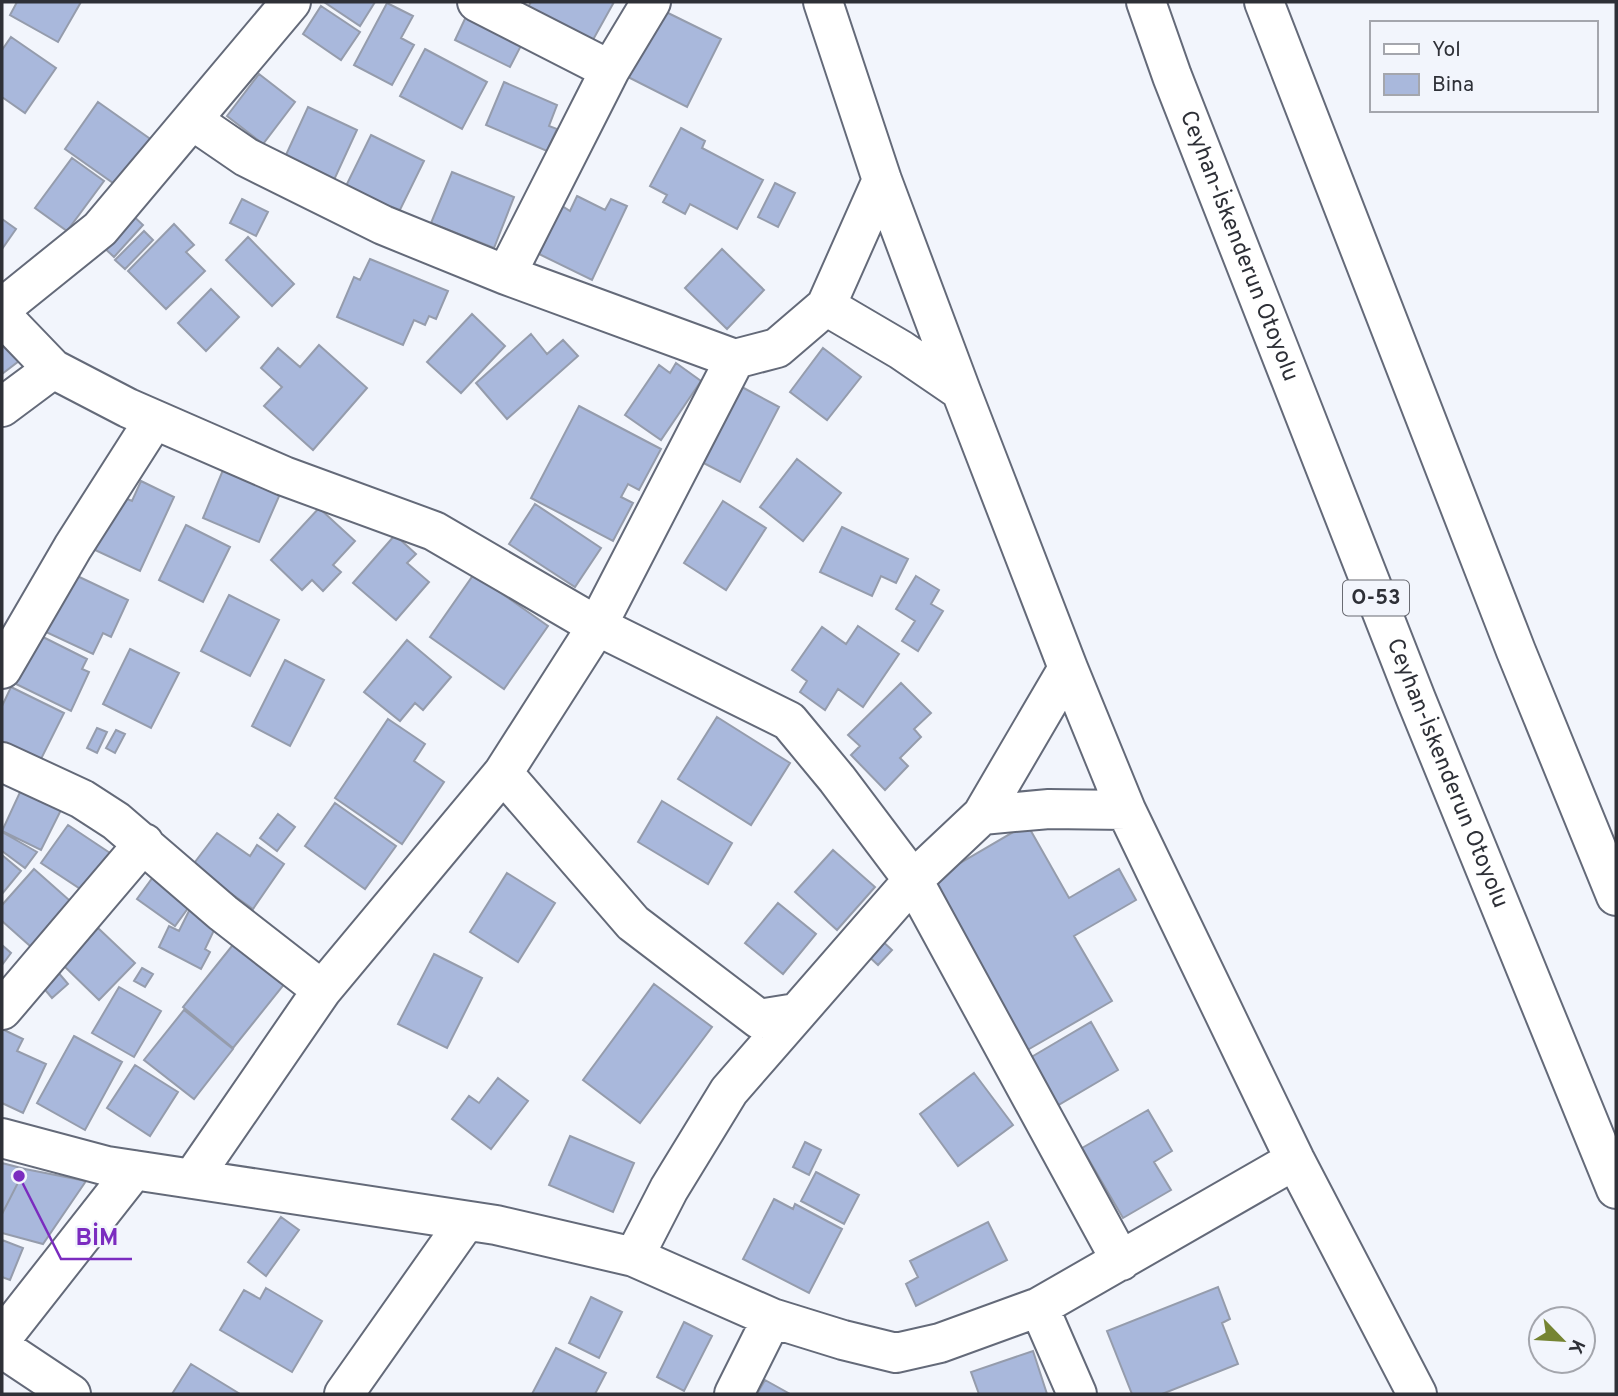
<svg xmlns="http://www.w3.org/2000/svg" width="1618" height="1396" font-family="Overpass,sans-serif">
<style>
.building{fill:#a9b8dc;stroke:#959cac;stroke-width:2}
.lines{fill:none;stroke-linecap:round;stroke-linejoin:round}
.minor-casing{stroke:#646a79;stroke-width:42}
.highway-casing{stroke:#646a79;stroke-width:42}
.minor{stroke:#fff;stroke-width:38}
.highway{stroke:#fff;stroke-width:38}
.labels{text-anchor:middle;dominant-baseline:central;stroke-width:5;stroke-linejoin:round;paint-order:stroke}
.shield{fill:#f2f5fc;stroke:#696b72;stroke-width:2}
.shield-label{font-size:21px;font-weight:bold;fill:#2e3037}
.street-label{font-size:23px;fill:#2e3037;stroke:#f2f5fc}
.leader{fill:none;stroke:#7b2cbf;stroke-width:2.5}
.callout-dot{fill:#7b2cbf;stroke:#f2f5fc;stroke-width:2.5}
.callout-label{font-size:24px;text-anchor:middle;font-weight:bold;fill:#7b2cbf;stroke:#f2f5fc;stroke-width:5;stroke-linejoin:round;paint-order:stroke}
</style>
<rect width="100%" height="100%" fill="#f2f5fc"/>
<path class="building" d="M17,2H81L58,42L10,15Z
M324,2H375L360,26Z
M531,2H614L589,47L525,12Z
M387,3L413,16L401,38L414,45L392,85L354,65Z
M321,6L360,32L341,60L303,34Z
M470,8L526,36L510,67L455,40Z
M662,10L721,39L687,107L628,77Z
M11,37L56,68L25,113L2,97V50Z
M425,49L487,82L462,129L400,96Z
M259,74L295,102L263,144L227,116Z
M504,82L557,105L549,126L557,129L547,151L486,125Z
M98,102L156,143L123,190L65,149Z
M308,107L357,130L334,180L285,157Z
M681,128L705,141L702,148L763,180L737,229L690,204L685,214L663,202L667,195L650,186Z
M371,135L424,161L396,218L343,192Z
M72,158L104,181L67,231L35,208Z
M452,172L514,197L494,248L431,223Z
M775,183L795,193L778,227L758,217Z
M577,196L605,210L611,199L627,206L592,280L539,254L562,206L570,211Z
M242,199L268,212L256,236L230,223Z
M129,212L143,225L114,257L99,243Z
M2,219L16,229L2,249Z
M174,224L194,245L186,252L205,271L166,309L128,271Z
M144,231L153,240L125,269L115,260Z
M248,237L294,284L272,306L226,260Z
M722,249L764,290L727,329L685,288Z
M370,259L448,291L436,319L429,316L425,325L414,320L403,345L337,317L354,277L360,280Z
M211,289L239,317L206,351L178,323Z
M472,314L505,346L461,393L427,362Z
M531,334L547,354L563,340L578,356L507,419L476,383Z
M2,338L19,361L2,374Z
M319,345L367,388L313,450L264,406L282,387L261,368L278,348L300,367Z
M823,348L861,377L827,420L790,392Z
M676,363L701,381L661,440L625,415L659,365L670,373Z
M740,386L779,407L740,482L694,458Z
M579,406L661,449L639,490L628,484L621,497L633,503L613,541L531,498Z
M797,459L841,493L803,541L760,507Z
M223,470L280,494L259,542L203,518Z
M141,481L174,497L140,571L95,550L120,496L132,501Z
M723,501L766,528L726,590L684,563Z
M535,504L601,548L575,587L509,544Z
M319,508L355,541L333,565L341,572L323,591L312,580L302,590L271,560Z
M186,525L230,547L203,602L159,580Z
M842,527L908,559L896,583L881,576L872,596L820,572Z
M395,535L416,554L407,563L429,582L396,620L353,583Z
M73,574L128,600L111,637L103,633L93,654L46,632Z
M474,574L548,626L504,689L430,637Z
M916,576L939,590L931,604L943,611L918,651L902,641L915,621L896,609Z
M229,595L279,620L250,676L201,651Z
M858,626L899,654L863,707L838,689L825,710L800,692L807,681L792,670L822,627L846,644Z
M37,634L87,659L82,669L89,672L71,711L14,683Z
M407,640L451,677L423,710L415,703L400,721L364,692Z
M130,649L179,673L151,728L103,704Z
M285,660L324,680L290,746L252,726Z
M901,683L931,713L914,729L921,737L900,758L908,766L885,790L851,755L860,746L848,735Z
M11,687L64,713L40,761L2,742V706Z
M717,717L790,763L751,825L678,779Z
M388,719L425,744L414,761L444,782L402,844L335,798Z
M97,728L107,732L97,753L87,748Z
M116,730L125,734L115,753L106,748Z
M21,790L61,810L41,850L2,831Z
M662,801L732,843L708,884L638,842Z
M335,803L396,846L365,889L305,846Z
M278,814L295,827L277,851L260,838Z
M1027,824L1069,898L1119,869L1136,900L1074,936L1112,1001L1024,1052L926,883Z
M68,825L110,853L85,892L41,863Z
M2,832L37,852L25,868L2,851Z
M217,833L250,856L257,845L284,864L253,909L192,866Z
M833,850L875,887L837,930L795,892Z
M2,855L21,871L2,894Z
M34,869L77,907L38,953L2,921V905Z
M156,873L194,900L175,926L137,899Z
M507,873L555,903L518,962L470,932Z
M778,903L816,934L783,974L745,943Z
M190,909L217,924L205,949L210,952L201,969L159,947L169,926L179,931Z
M98,928L135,963L99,1000L63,965Z
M240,936L290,977L233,1048L183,1007Z
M879,938L892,950L878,965L865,953Z
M2,945L11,953L2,965Z
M434,954L482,978L447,1048L398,1024Z
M142,968L153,974L145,987L134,981Z
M57,971L68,984L52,998L41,985Z
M654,984L712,1027L640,1123L583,1080Z
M119,987L161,1011L134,1057L92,1033Z
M184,1010L233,1049L194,1099L144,1060Z
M1091,1022L1118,1070L1055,1107L1028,1059Z
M2,1029L23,1039L17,1051L46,1064L23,1113L2,1103Z
M74,1036L122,1062L85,1130L37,1103Z
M135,1065L178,1092L150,1136L107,1108Z
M974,1073L1013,1125L958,1166L920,1114Z
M498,1078L528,1101L491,1149L452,1119L469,1096L479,1103Z
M1148,1110L1172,1151L1154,1162L1171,1190L1123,1218L1082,1148Z
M570,1136L634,1163L613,1212L549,1185Z
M805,1142L821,1150L809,1175L793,1167Z
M2,1163L25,1169L2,1214Z
M25,1169L86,1181L43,1244L2,1233V1214Z
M816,1172L859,1195L844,1224L801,1201Z
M774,1199L793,1209L795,1204L842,1229L809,1293L743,1259Z
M281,1217L299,1230L266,1276L248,1262Z
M988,1222L1007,1260L916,1306L906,1284L918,1277L910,1261Z
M2,1240L23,1248L10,1280L2,1277Z
M1218,1287L1230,1319L1222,1323L1238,1364L1162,1394H1132L1107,1331Z
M266,1288L322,1321L292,1372L220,1330L244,1290L260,1299Z
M591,1297L622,1312L599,1358L569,1343Z
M684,1322L712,1336L684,1391L657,1377Z
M556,1348L606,1373L595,1394H532Z
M1033,1351L1047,1394H979L971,1372Z
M191,1364L240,1394H172Z
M765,1380L790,1394H757Z"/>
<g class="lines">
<g class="minor-casing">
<path id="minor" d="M477,2L610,70
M823,2L882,180L961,391L1068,668L1126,810L1295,1160L1417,1394
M192,120L246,157L383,225L506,275L735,359
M506,275L610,70L651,2
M826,306L901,350L961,391
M2,308L100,229L291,2
M2,316L53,369L128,408L284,476L434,531L597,626L789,721L837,779L913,880L1121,1261
M2,407L53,369
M2,669L73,547L154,420
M2,762L82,799L116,821L223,913L322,990
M503,773L633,923L759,1019L796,1013
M982,815L1049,809L1126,810
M2,1010L144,843
M2,1138L107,1166L496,1225L634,1257L772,1318L843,1340L896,1353L940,1343L1039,1307L1295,1160
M192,1179L322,990L503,773L597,626L735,359L777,348L826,306L882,180
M634,1257L669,1189L729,1091L913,880L982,815L1068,668
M1039,1307L1077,1394
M2,1338L134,1170
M2,1348L71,1394
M344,1394L466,1221
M734,1394L772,1318"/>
</g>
<g class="highway-casing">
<g id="highway">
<path id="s1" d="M1146,2L1172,76L1416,699L1616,1189"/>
<path d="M1264,2L1516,651L1616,896"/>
</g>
</g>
<use href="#minor" class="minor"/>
<use href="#highway" class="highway"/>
</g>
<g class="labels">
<rect class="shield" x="1343" y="580.5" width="66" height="35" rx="5"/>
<g class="shield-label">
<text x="1376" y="598">O-53</text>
</g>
<g class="street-label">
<text stroke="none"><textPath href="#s1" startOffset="261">Ceyhan-İskenderun Otoyolu</textPath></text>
<text stroke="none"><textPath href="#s1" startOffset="828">Ceyhan-İskenderun Otoyolu</textPath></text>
</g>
</g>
<path class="leader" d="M19 1176L61 1259H132"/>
<circle class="callout-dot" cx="19" cy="1176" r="7"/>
<g class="callout-label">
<text x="97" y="1245">BİM</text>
</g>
<rect width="1618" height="1396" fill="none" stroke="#2e3037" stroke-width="7"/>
<rect x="1370" y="21" width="228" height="91" fill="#f2f5fc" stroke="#a4a6ad" stroke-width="2"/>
<rect x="1384" y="44" width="35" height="10" fill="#ffffff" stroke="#a4a6ad" stroke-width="2"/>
<text x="1432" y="56" font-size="21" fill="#2e3037">Yol</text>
<rect x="1384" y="74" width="35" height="21" fill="#a9b8dc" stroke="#a4a6ad" stroke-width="2"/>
<text x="1432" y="91" font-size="21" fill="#2e3037">Bina</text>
<g transform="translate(1562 1340) rotate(115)"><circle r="33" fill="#f2f5fc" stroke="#a4a6ad" stroke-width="2"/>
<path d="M0-5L12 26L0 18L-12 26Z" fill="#758432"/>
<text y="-10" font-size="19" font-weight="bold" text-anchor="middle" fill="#2e3037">K</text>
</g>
</svg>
